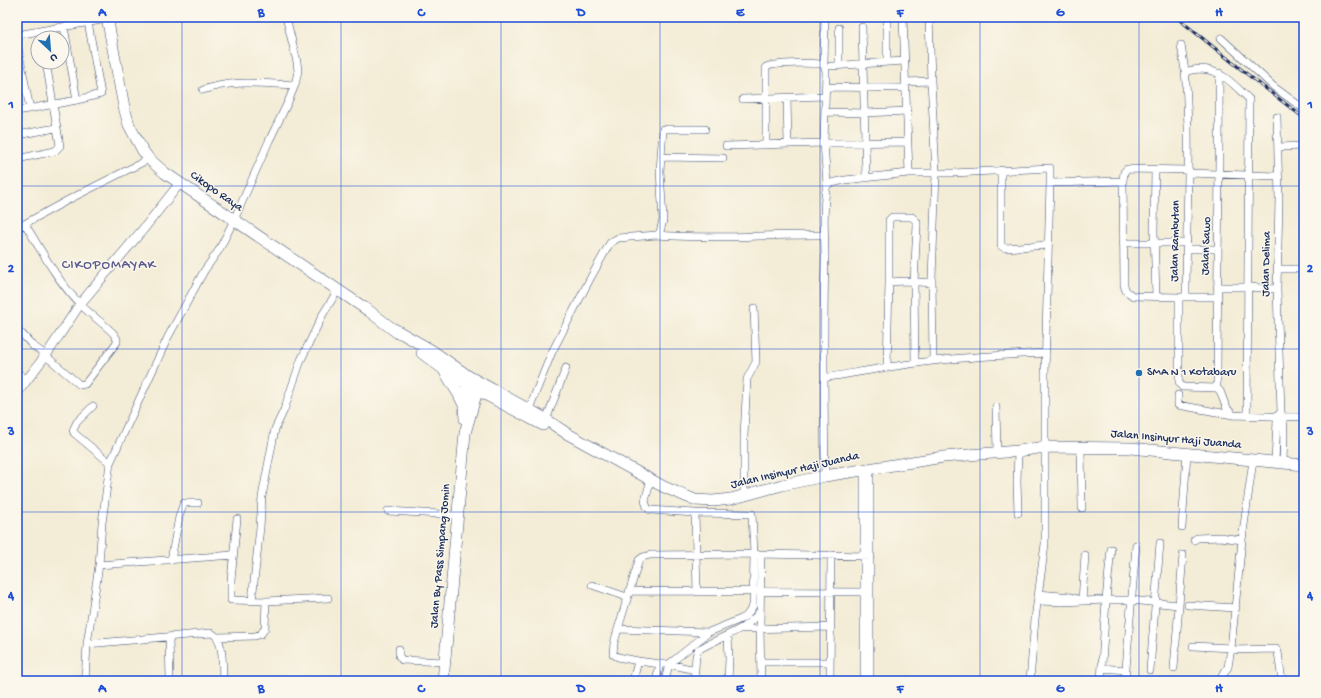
<svg xmlns="http://www.w3.org/2000/svg" width="1321" height="698" font-family="'Gochi Hand',sans-serif">
<style>
.lines{fill:none;stroke-linecap:round;stroke-linejoin:round}
.minor-casing{stroke:#3b4b70;stroke-width:8}
.major-casing{stroke:#3b4b70;stroke-width:10}
.highway-casing{stroke:#3b4b70;stroke-width:12}
.minor{stroke:#fff;stroke-width:7}
.major{stroke:#fff;stroke-width:9}
.highway{stroke:#fff;stroke-width:11}
.rail-casing{stroke:#1b2f5e;stroke-width:3}
.rail{stroke:#fbf7ec;stroke-width:1.5;stroke-dasharray:4.5;stroke-linecap:butt}
.grid{fill:none;stroke:#1d4ed8;stroke-width:1;stroke-opacity:0.55}
.poi-dot{fill:#1f6fb2;stroke:#fbf7ec;stroke-width:1.5}
.labels{text-anchor:middle;dominant-baseline:central;stroke-width:3;stroke-linejoin:round;paint-order:stroke}
.street-label{font-size:12px;fill:#1b2f5e;stroke:#fbf7ec}
.poi-label{font-size:12px;fill:#1b2f5e;stroke:#fbf7ec;text-anchor:start}
.quarter-label{font-size:14px;letter-spacing:1px;fill:#5b5c8e;stroke:#fbf7ec}
.neatline{fill:none;stroke:#1d4ed8;stroke-width:1.5}
.grid-label{font-size:13px;text-anchor:middle;font-weight:bold;fill:#1d4ed8}
</style>
<rect width="100%" height="100%" fill="#fbf7ec"/>
<filter id="ink" filterUnits="userSpaceOnUse"><feTurbulence type="fractalNoise" baseFrequency=".025" numOctaves="2"/><feDisplacementMap in="SourceGraphic" scale="8" xChannelSelector="R" yChannelSelector="G"/><feConvolveMatrix kernelMatrix="1 2 1 2 8 2 1 2 1" color-interpolation-filters="sRGB"/></filter>
<filter id="wash" filterUnits="userSpaceOnUse"><feTurbulence type="fractalNoise" baseFrequency=".012" numOctaves="4" result="noise"/><feDisplacementMap in="SourceGraphic" scale="16" xChannelSelector="R" yChannelSelector="G"/><feGaussianBlur stdDeviation="0.9" result="paint"/><feColorMatrix in="noise" values="0 0 0 0 0 0 0 0 0 0 0 0 0 0 0 0 0 1.4 0 .05"/><feComposite in="paint" operator="in"/></filter>
<g filter="url(#wash)">
<rect width="100%" height="100%" fill="#f3ecd6"/>
</g>
<g filter="url(#ink)">
<g class="lines">
<g class="minor-casing">
<path id="minor" d="M903,17L909,173
M929,17L931,81L936,173L932,278L933,361
M64,27L77,100
M862,27L866,178
M17,35L107,19
M1221,38L1274,87L1304,109
M17,43L30,109
M1181,45L1185,71
M887,62V21
M824,65L825,17
M839,65V28
M831,66L904,61
M1219,73C1220,178 1217,283 1217,388L1220,391L1226,407L1233,415
M905,82L931,81
M825,87L906,88
M203,90C234,79 263,84 295,85
M787,98L788,144
M743,99L824,96
M17,111L77,100L101,94L88,22
M825,112L865,113L907,111
M1277,117L1279,199L1277,289L1281,412C1286,425 1283,448 1283,463
M17,135L56,128
M766,145V67C773,63 817,62 824,65L826,71L824,143L827,184
M726,146L824,143L907,142
M1278,147L1304,146
M662,157L723,158
M17,159L55,151L60,146L46,62
M1001,170V246L1005,248L1048,245
M1155,170L1154,232L1156,296
M1188,173L1278,176
M1050,183L1123,181
M17,228L68,200L149,159
M657,235C713,240 769,234 824,235
M1123,243H1186
M1186,249H1218
M1278,269H1304
M889,282V220L892,217H912L917,222V226L914,282L915,363
M1217,287H1248L1277,289
M1179,297L1133,296L1126,291L1124,285L1123,181L1124,172L1127,169L1189,170
M1186,297H1217
M22,334L33,346L39,350L80,385L85,384L117,342V339L113,333C103,323 91,315 81,305C58,282 42,252 25,224
M887,367L889,282L905,281L932,283
M17,372L27,380
M824,378C860,372 896,365 933,361C970,356 1008,355 1046,353
M1217,388L1182,387L1179,382V297H1186C1186,240 1189,183 1188,126C1187,108 1187,89 1185,71C1190,71 1195,69 1201,69C1222,70 1234,85 1249,99L1247,414
M1178,395V405L1233,415L1304,417
M93,406L77,422L73,430L74,433L110,463
M996,407L997,452
M529,409L552,352L591,277L610,243L618,238L657,235L660,232L663,220L660,171L663,129H705
M546,420L566,368
M1081,447L1082,508
M1275,462L1277,421L1279,414
M864,469V681
M825,476C824,403 823,330 825,257C825,233 822,208 827,184L845,180L909,173H953L1050,168V183L1045,374V544L1035,619L1030,681
M651,479L645,501L647,507L650,510L695,513L752,514L754,554L753,606L747,615L741,619L709,632L678,657L669,664L665,681
M744,497V436L747,379L756,362L754,308
M388,511L457,515
M695,513L697,592
M1018,513L1017,481L1018,451
M237,519L231,580V600L266,601L328,598
M1182,527L1187,453
M1194,540L1197,538L1220,537L1242,540
M171,560L179,517L183,505L184,503H198
M99,565L233,555
M592,585L627,597
M629,591L870,592
M1039,594L1071,597L1078,599
M252,600L260,527L262,497L275,429L284,410L301,360L323,314L338,290
M1038,601L1062,602L1106,600H1131L1178,605
M1082,601L1085,555
M1188,605L1236,608
M618,629L709,632
M740,629L831,627
M169,637L170,681
M217,637L255,636L261,634L265,628L266,601
M87,644L211,633C225,637 222,669 223,681
M1193,646L1231,648
M399,649V656L402,660L445,662
M1231,650L1276,649L1278,652L1282,681
M761,662H830
M1102,668L1126,670
M1174,668L1183,555
M695,670L669,664H660L638,661L618,657L613,654L614,643L618,629L639,560L643,557L650,555L754,554L871,556
M1150,670L1160,543
M85,681L87,644L99,565L102,523L110,463L168,337L204,271L219,250L234,220L269,141L288,102L295,85L298,71L297,62L286,17
M633,681L638,661
M656,681L660,664
M694,681L696,656L698,650C718,637 747,631 760,611
M728,681L729,659L728,635
M761,681L760,628L761,554
M830,681L831,555
M870,681V468
M1101,681L1106,600L1111,549
M1125,681L1136,545
M1219,681L1228,667L1231,648L1242,540L1253,460"/>
</g>
<g class="major-casing">
<path id="major" d="M17,393L49,351L80,304L145,227L180,183"/>
</g>
<g class="highway-casing">
<path id="highway" d="M107,17L124,107L129,125L143,151L149,159L165,173L369,311L398,333
M394,329L431,350L468,376L544,418L566,433L664,487L695,500L713,501L731,499L782,485L825,476L943,457L1018,451L1045,447L1130,448L1304,465
M422,353L442,368L477,390L543,425
M445,372L458,393L464,405
M465,419L464,406L468,378
M443,681L465,433L479,384"/>
</g>
<use href="#minor" class="minor"/>
<use href="#major" class="major"/>
<use href="#highway" class="highway"/>
<g class="rail-casing">
<path id="rail" d="M1176,17L1252,78L1304,118"/>
</g>
<use href="#rail" class="rail"/>
</g>
</g>
<path class="grid" d="M182,17V681M341,17V681M501,17V681M660,17V681M820,17V681M980,17V681M1139,17V681M17,186H1304M17,349H1304M17,512H1304"/>
<circle class="poi-dot" cx="1139" cy="373" r="4"/>
<g class="labels">
<g class="street-label">
<text transform="translate(216 192) rotate(35)">Cikopo Raya</text>
<text transform="translate(1176 241) rotate(-89)">Jalan Rambutan</text>
<text transform="translate(1207 246) rotate(-88)">Jalan Sawo</text>
<text transform="translate(1267 264) rotate(-89)">Jalan Delima</text>
<text transform="translate(1176 440) rotate(5)">Jalan Insinyur Haji Juanda</text>
<text transform="translate(795 471) rotate(-13)">Jalan Insinyur Haji Juanda</text>
<text transform="translate(441 556) rotate(-85)">Jalan By Pass Simpang Jomin</text>
</g>
<g class="poi-label">
<text x="1147" y="373">SMA N 1 Kotabaru</text>
</g>
<g class="quarter-label">
<text x="109" y="265">CIKOPOMAYAK</text>
</g>
</g>
<rect width="1321" height="698" fill="none" stroke="#fbf7ec" stroke-width="44"/>
<g transform="translate(50 50) rotate(154)"><circle r="19" fill="#fbf7ec" stroke="#a1a7b3"/>
<path d="M0-3L7 15L0 10L-7 15Z" fill="#1f6fb2"/>
<text y="-6" font-size="11" font-weight="bold" text-anchor="middle" fill="#1b2f5e">U</text>
</g>
<rect x="22" y="22" width="1277" height="654" class="neatline"/>
<g class="grid-label">
<text x="102" y="16">A</text>
<text x="261" y="16">B</text>
<text x="421" y="16">C</text>
<text x="581" y="16">D</text>
<text x="740" y="16">E</text>
<text x="900" y="16">F</text>
<text x="1060" y="16">G</text>
<text x="1219" y="16">H</text>
<text x="11" y="108">1</text>
<text x="1310" y="108">1</text>
<text x="11" y="272">2</text>
<text x="1310" y="272">2</text>
<text x="11" y="435">3</text>
<text x="1310" y="435">3</text>
<text x="11" y="599">4</text>
<text x="1310" y="599">4</text>
<text x="102" y="692">A</text>
<text x="261" y="692">B</text>
<text x="421" y="692">C</text>
<text x="581" y="692">D</text>
<text x="740" y="692">E</text>
<text x="900" y="692">F</text>
<text x="1060" y="692">G</text>
<text x="1219" y="692">H</text>
</g>
</svg>
